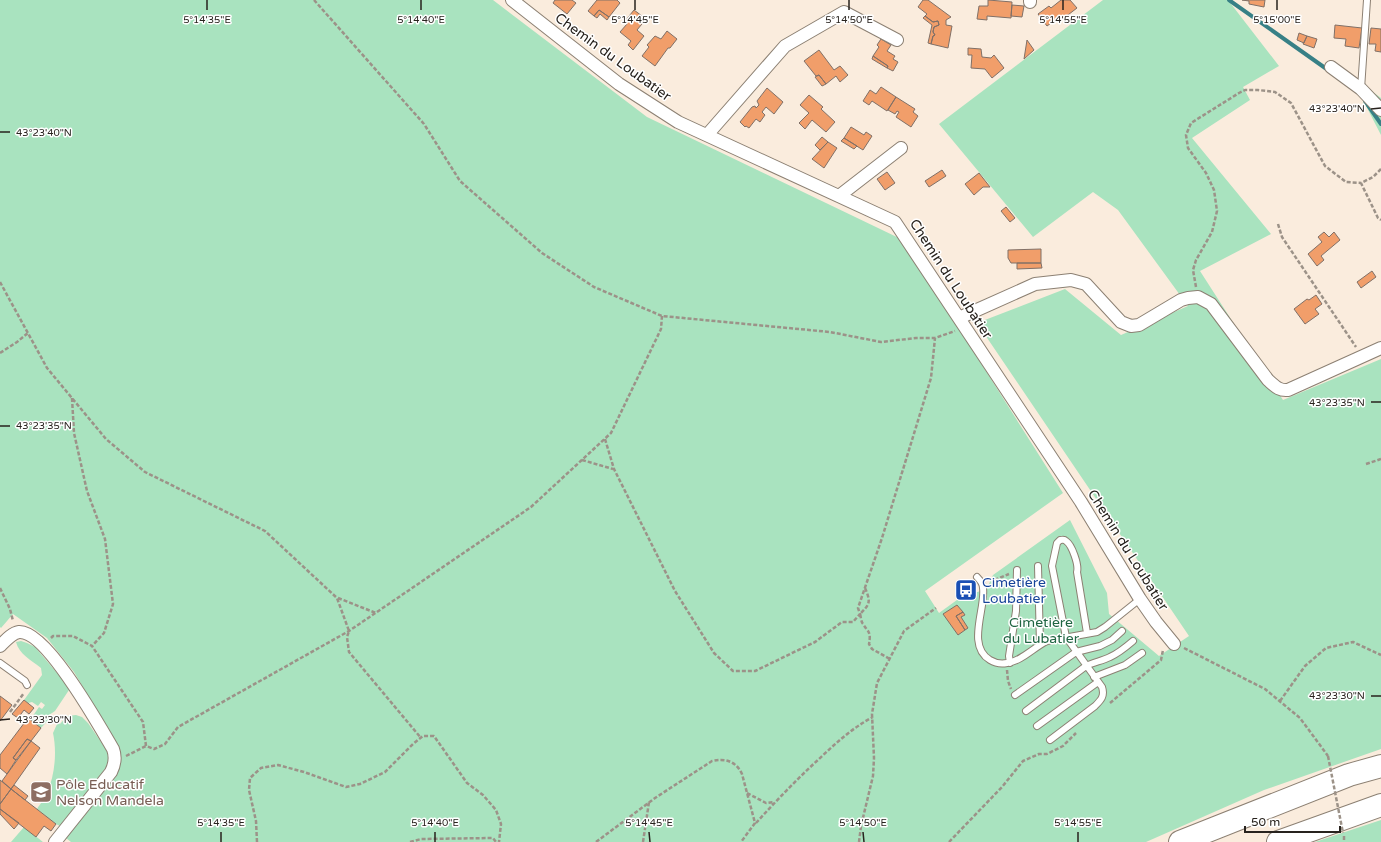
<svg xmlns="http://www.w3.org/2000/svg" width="1381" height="842" font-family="'Varela Round',sans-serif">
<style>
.green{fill:#a9e3bf}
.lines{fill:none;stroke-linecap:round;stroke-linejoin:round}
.stream{stroke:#378086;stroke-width:4}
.building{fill:#f19e6a;stroke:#807067}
.service-casing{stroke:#8c8073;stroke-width:8}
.minor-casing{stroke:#8c8073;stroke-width:14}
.motorway-casing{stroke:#8c8073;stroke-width:24}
.path{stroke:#9c9288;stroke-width:2.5;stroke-dasharray:4 2;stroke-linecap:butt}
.service{stroke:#fff;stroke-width:6}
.minor{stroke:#fff;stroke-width:12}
.motorway{stroke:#fff;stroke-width:22}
.path-bridge{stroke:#9c9288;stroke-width:2.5;stroke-dasharray:4 2;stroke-linecap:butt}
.ticks{fill:none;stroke:#28231e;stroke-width:1.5}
.labels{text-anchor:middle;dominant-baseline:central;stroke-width:3;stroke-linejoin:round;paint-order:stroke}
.street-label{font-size:14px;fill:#28231e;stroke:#fff}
.transit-label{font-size:14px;fill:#164399;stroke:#fff;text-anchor:start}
.park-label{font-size:14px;fill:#1f6542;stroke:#fff}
.education-label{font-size:14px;fill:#785e54;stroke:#fff;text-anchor:start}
.ticks-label{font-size:10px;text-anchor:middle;fill:#28231e;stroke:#fff;stroke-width:3;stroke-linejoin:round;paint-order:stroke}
</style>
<rect width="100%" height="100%" fill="#faecdd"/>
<path class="green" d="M0,0H493L647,117L903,240L1063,493L925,591L939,613L968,592H978L984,588L989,584L993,575L1070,520L1107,593L1109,614L1159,656L1189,636L977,323L1065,289L1121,335L1188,306L1118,210L1093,192L1033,237L939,124L1103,0H1228L1279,66L1243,87L1250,100L1192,138L1271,234L1200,271L1283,400L1381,359V749L1264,790L1146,842H71L66,838L117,774C120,765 121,758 120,749L74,672L47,638L13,614L1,628L0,627Z
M1331,61L1381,98V135L1363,100Z
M21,641L27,643L35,647L68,686L69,690L55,711L49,715L51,717L41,728L30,720L39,707L42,709L45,705L41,702L38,706L32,702L28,703L24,700L42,675L41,668C31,660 19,654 16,642Z
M76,715L82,717L88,723L108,752L109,764L60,826L56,824L37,809C40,804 45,799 47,793C55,775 57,752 53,733L58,722L60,724L67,716Z
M1381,820V842H1315Z
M24,827L43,842H11Z"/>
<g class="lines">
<path class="stream" d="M1229,0L1328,70
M1365,101L1381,124"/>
</g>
<path class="building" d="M555,0H572L576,3L567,14L553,3Z
M597,0H617L620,3L609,17L599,10L594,16L588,11Z
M923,0H928L951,17L946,20V25L952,26L948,48L931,44L933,36L935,35L933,32L934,27L939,25L938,21L933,22L925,16L927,14L918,7Z
M988,0L1012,2L1011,18L987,16V20L977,19L979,6H988Z
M1061,0H1070L1077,8L1060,21L1058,18L1047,26L1038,14L1049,6L1051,8Z
M1242,0H1265L1264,7L1249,4V1Z
M1012,5L1024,6L1022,17L1011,16Z
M599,10L609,17L607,20L600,14L597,18L594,16Z
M634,10L646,19L637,30L644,36L633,50L628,45L631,41L620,32L627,24L625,21Z
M925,16L933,22L938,21L939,25L934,27L933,32L935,35L933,36L931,44L928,43L932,25L923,18Z
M1335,25L1362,28L1359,48L1345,46L1346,39L1334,38Z
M1371,28L1381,29V52L1375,51L1376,44H1369Z
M667,31L677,39L670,48H668L655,66L642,56L649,47L647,45L655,36L661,39Z
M1299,33L1307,36L1304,43L1297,40Z
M1307,36L1317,39L1314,48L1303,44Z
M881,39L891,45L887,51L895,56L893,59L898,62L893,71L887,68L888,66L873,56L879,47L877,45Z
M1027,40L1034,50L1024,59Z
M968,48L981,49L982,57L991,58L994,55L1004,68L992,78L985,69L971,68L972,55H968Z
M819,50L834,70L840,66L848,75L840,82L836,76L826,84L819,75L816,76L804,61Z
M873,56L888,66L887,68L872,59Z
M819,75L826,84L822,86L815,77Z
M881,87L896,97L887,111L872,101L869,105L863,101L870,90L876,94Z
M767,88L783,102L774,114L766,107L762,112L765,115L760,122L756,119L749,128L746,126L745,127L740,122L752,107L755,106L756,108L759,105L757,101Z
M809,95L823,107L821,109L835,122L826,132L812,120L805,129L799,123L809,113L800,105Z
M896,97L915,109L913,112L918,116L911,127L896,117L899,112L897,111L895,114L888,110Z
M851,127L864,135L866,132L872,136L863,150L844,138Z
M822,137L828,142L820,150L815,145Z
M844,138L857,146L854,149L841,141Z
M828,142L837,148L824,168L812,159Z
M942,170L946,176L929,187L925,181Z
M887,172L895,183L885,190L877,179Z
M979,173L990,187H983L974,195L965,184Z
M1006,207L1015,218L1010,222L1001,211Z
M1324,232L1329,237L1334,232L1340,240L1321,256L1324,260L1317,266L1308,254L1322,242L1318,237Z
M1041,249V263H1011L1008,258V250Z
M1017,263H1041L1042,268L1017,269Z
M1372,271L1376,277L1361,288L1357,282Z
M1316,295L1322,304L1315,309L1319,314L1305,324L1294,309L1307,299L1309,300Z
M957,605L963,612L956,616L965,630L958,635L943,614Z
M963,612L965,615L961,617L968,628L965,630L956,616Z
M0,696L12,705L0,721Z
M24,700L34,708L29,714L24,710L18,718L12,714Z
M28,718L41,728L31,741L27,739L13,758L16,760L7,774L0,768V755Z
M27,739L31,741L16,760L13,758Z
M31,741L40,748L11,789L2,781Z
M0,780L11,789L0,804Z
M14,785L28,796L25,800L11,789Z
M11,789L56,824L51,831L44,826L36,837L0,809V804Z
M0,809L19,823L14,829L0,814Z"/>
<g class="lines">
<g class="service-casing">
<path id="service" d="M1361,89L1367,0
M1038,566L1040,644
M977,577C980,580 983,584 983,588C986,608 966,646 990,660C995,663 1002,664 1007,663C1022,661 1034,647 1047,641L1097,632L1105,627L1140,599
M0,663L25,681L27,685
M1010,663L1009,656L1016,611L1017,570
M1094,677L1125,665L1142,653
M1015,695L1076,652L1100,646L1112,640L1122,631
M1026,711L1086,666C1094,662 1102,661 1110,657C1119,653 1126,647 1133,641
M1037,726L1098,682
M1050,740L1095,706C1101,700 1105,696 1102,687L1066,637L1052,566L1057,543L1060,540C1063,540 1064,539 1066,541C1072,545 1079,565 1077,572L1087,633"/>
</g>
<g class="minor-casing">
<path id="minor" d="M512,0L619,84L678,122L895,222L1081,502L1140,599L1156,622L1174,644
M1030,2V0
M1331,67L1361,89L1381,110
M707,135L785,46L844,12L897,40
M839,196L901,148
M959,318L1035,284L1071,280L1086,284L1121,322L1131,326L1139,325L1181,300L1188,298L1198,297L1211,304L1268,380C1275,386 1279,391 1288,390L1381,348
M0,646C5,641 12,633 19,632C46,630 100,727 113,749C116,757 115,764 111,772L55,842"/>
</g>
<g class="motorway-casing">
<path id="motorway" d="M1180,842L1349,775L1381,766
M1278,842L1381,805"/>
</g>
<path class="path" d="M314,0L424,124L460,181L542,253L594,287L662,316L830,332L881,342L916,338H935L955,331
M1381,169L1373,177L1361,183L1378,218L1381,220
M1278,224L1282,237L1356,347
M0,282L47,368L106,439L145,472L265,531L337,598L349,631L347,637L349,652L421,738
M1196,287L1193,270L1196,260L1212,232L1217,211L1214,190L1206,173L1188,148L1186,135L1191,123L1239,93L1245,90H1258L1275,92L1291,103L1325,166L1346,182L1361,183
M0,353L17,342L28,333
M72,398L74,433L87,491L105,539L113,604L104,633L92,646
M605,439L614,469L675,591L714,653L733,671H755L815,642L842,622H853L860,614L858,608L882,538L931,378L935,338
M582,460L613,469
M1366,464L1381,459
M992,586L997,579L1009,574
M0,588L10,609L13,621
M865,588C871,602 870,604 860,614C861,617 861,622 863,624C869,633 871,632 869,644L872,649L890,659
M338,598L376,613
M51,638L53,636H73L92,646L143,722L146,746L154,749L165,744L178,727L349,631L531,507L611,433L661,329L662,316
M1184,648L1265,689L1300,718L1328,756
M1007,670L1008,681L1011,689
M1280,701L1305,666L1326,648L1353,642L1381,655
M1110,703L1161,660L1163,650
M10,712L24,693
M126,756L146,746
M747,793L766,803L774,802
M756,823C776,801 797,779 819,759C836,743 852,728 873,717
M1344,836V842
M257,842L256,821L249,790L250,778L261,768L278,765L304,772L346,787L360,784L385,772L413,744L423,736H434L467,783L483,795L496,810L501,824L499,842
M410,842L421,839L493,838L496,842
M596,842L655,798L712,761C725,758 736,761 742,774L755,823L741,842
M643,842L649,802
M859,842L861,826L873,776L874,758L872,714L877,683L904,631L936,608
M949,842L1002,787L1023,761L1039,754H1047L1063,746L1076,733"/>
<use href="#service" class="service"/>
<use href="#minor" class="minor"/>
<use href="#motorway" class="motorway"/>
<path class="path-bridge" d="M1328,756L1343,833"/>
</g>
<path class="ticks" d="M207,0V10M421,0V10M635,0V10M849,0V10M1063,0V10M1277,0V10M1371,109L1381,108M0,132H10M1371,402H1381M0,426H10M1371,696H1381M0,720L10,719M221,832V842M435,832V842M649,832L650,842M863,832L864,842M1078,832V842"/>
<defs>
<g id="bus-square" transform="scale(1.15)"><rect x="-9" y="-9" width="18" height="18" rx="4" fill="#1a4fb4" stroke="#fff"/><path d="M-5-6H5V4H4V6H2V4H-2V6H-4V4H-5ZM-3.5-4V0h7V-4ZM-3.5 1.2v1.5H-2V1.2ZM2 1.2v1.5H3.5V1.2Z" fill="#fff"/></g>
<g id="school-square" transform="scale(1.15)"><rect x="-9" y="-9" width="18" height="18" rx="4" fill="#8d6e63" stroke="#fff"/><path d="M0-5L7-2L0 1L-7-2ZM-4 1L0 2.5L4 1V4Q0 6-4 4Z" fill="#fff"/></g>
</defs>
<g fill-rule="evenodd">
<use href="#bus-square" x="966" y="590"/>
<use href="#school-square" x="41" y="792"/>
</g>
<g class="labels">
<g class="street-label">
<text transform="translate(613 57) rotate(36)">Chemin du Loubatier</text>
<text transform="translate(951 279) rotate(57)">Chemin du Loubatier</text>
<text transform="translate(1128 550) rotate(58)">Chemin du Loubatier</text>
</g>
<g class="transit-label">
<text x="982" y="582">Cimetière<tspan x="982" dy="16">Loubatier</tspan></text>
</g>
<g class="park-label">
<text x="1041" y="622">Cimetière<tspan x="1041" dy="16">du Lubatier</tspan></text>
</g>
<g class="education-label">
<text x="56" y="784">Pôle Educatif<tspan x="56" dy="16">Nelson Mandela</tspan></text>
</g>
</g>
<g class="ticks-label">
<text x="207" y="23">5°14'35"E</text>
<text x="421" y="23">5°14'40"E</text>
<text x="635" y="23">5°14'45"E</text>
<text x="849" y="23">5°14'50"E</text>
<text x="1063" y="23">5°14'55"E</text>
<text x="1277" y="23">5°15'00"E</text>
<text x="1337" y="112">43°23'40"N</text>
<text x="44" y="136">43°23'40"N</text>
<text x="1337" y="406">43°23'35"N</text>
<text x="44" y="429">43°23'35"N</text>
<text x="1337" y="699">43°23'30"N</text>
<text x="44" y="723">43°23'30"N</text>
<text x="221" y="826">5°14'35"E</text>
<text x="435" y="826">5°14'40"E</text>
<text x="649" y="826">5°14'45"E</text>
<text x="863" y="826">5°14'50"E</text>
<text x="1078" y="826">5°14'55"E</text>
</g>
<path d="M1245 826v6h95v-6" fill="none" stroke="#28231e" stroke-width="2"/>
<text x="1251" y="826" font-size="12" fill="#28231e" stroke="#ffffff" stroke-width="3" paint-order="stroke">50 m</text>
</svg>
